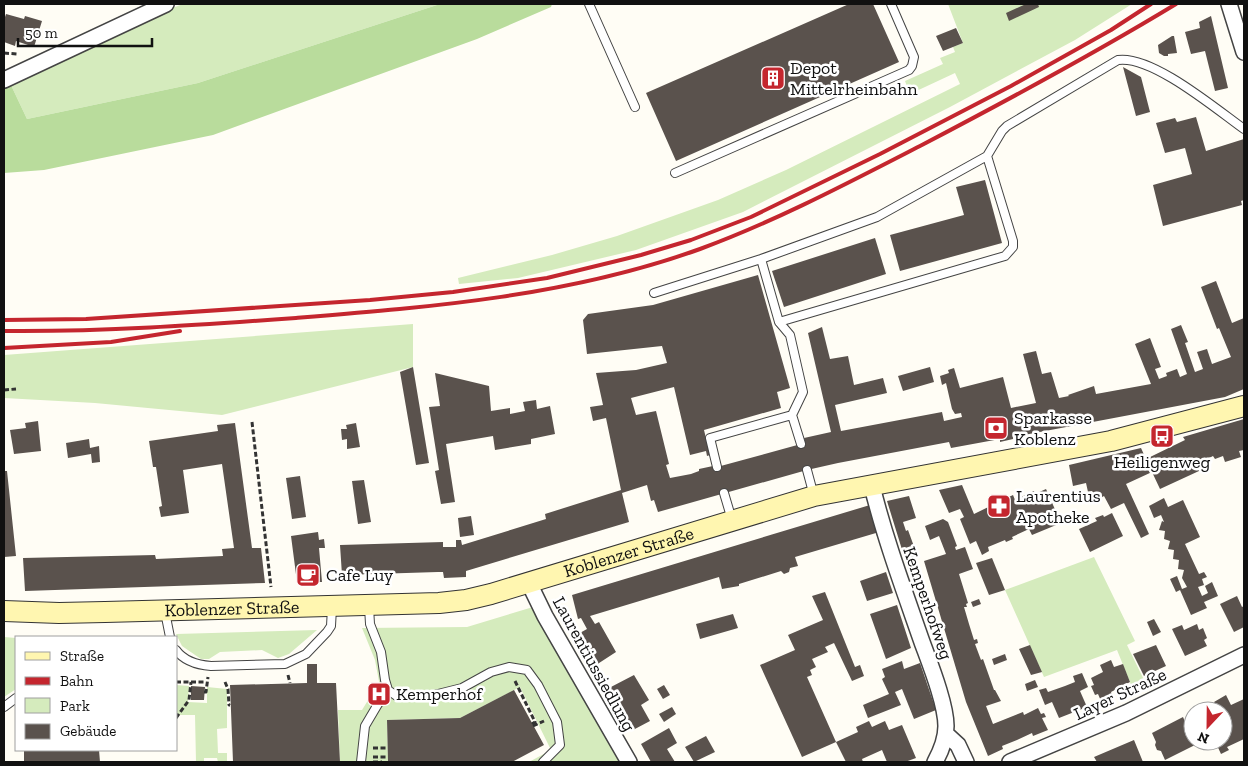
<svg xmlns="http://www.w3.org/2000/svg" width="1248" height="766" font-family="'Zilla Slab',serif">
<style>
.green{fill:#d5ebbd}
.forest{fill:#b9dc9c}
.building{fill:#5a524d}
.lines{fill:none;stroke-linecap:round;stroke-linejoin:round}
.lane-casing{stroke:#444;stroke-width:10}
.street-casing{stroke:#444;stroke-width:18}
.secondary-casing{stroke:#333;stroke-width:22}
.path{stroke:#333;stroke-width:3;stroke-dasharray:5 2.5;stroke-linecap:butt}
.lane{stroke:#fff;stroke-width:8}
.street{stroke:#fff;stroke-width:15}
.secondary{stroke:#fff6b0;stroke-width:20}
.rail{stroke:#c4262e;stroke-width:4}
.labels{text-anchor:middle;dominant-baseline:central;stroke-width:5;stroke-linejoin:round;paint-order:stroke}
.poi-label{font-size:18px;fill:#111;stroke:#fff;text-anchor:start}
.street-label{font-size:18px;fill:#111;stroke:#fff}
</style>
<rect width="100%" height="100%" fill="#fffdf5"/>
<path class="green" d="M183,4H440L198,83L27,119L10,83L156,14Z
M948,4H1132L1075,40L950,107L743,212L636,250L518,278L459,284L458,278L552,255L617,236L718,200L786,170L960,84L955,73L910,94L905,81L943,64L940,58L955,52L953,47L963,43Z
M413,324V367L222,415L95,403L4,398V355Z
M1094,557L1135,641L1127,645L1147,686L1134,692L1117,650L1044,677L1005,590Z
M533,607L620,762H529L551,750L520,687L460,718L387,720L388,762H340L338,710H362L370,697L380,687L375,660L362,628L467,627Z
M317,630L289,654L278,658L262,650L220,652L209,659H201L182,646L176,634Z
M4,637L16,638V689L4,697Z
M176,685L189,686L188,702L207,703V687L227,689V728L217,729L218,753H227V762H218L217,758H204V762H196L195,715H176Z"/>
<path class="forest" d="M440,4H552L551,7L477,39L213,135L44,170L4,173V85L10,83L27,119L198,83Z"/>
<path class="building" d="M849,4H873L899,62L676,161L646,93Z
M1026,4H1038L1039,7L1009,21L1006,13Z
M6,14L24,19L25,16L42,21L34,47L16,41L15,46L4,42V16L5,17Z
M1211,16L1228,88L1215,91L1205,51L1191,54L1185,32L1200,28L1199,22Z
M956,28L963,43L943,51L936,36Z
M1172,36H1174L1177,53L1168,54V56H1164L1159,53L1158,45Z
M1123,67L1141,77L1150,112L1136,116Z
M1196,117L1206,151L1244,139V200L1241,201L1242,205L1163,226L1153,185L1192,174L1185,148L1165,153L1156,123L1175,118L1177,122Z
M985,180L1002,243L900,271L890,235L964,215L956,187Z
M875,238L886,274L784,307L772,271Z
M758,275L790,388L777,392L781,408L704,430L710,455L707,456L706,451L690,455L674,387L631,398L636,415L656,411L669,464L666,465L670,478L691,474L699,471V469L713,466V468L717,467L801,444L805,443L804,438L831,432L808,333L822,327L830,359L848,356L854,385L883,378L887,393L835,405L841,431L942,412L944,421L962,417L961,413L955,414L952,409L946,383L942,385L940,376L949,373L948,370L954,368L960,388L1003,377L1011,408L1036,403L1023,354L1036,351L1042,374L1051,372L1059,398L1069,396L1068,395L1094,386L1096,394L1151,384L1135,344L1150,338L1161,367L1155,369L1159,379L1167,376L1166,373L1177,369L1180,377L1187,374L1171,329L1181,325L1188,342L1185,343L1195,372L1203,369L1197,352L1207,349L1212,364L1231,357L1219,328L1217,329L1201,287L1216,281L1232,323L1244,318V389L1225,397L1013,437V439L1000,442V439L951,448L949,442L838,463L807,470L658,512L654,500L651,501L647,485L622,493L629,522L466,571V577L444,578L443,572H438L342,575L340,545L443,542V547H456V540H461L462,545L546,519L545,514L621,490L606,418L593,421L590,407L603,405L596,373L636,370L667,363L662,346L587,354L583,320L588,314L653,305Z
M413,367L429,463L416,465L400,372Z
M930,367L934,382L903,391L898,376Z
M435,373L489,386L491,411L510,408V414L525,411L523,402L536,400L537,409L550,406L555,434L531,439V444L495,450L493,436L446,444L455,502L441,504L435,471L439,470L429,407L440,406Z
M1244,419V450L1239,451L1241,457L1225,462L1223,456L1215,459L1213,456L1207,459L1209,464L1199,469V471L1160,489L1152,472L1126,484L1149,534L1141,538L1124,503L1111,509L1104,496L1097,500L1092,491L1088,492L1086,483L1073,486L1069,465L1141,448L1146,459L1185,440L1183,437Z
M38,421L41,451L14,454L10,430L26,428L25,423Z
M235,423L252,548H261L265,583L25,591L23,558L155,555L156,559L223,556L222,549L234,548L222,464L183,470L189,513L161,517L159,507L162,506L156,467H153L149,441L218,431L217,425Z
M356,423L360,447L347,449V439L342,440L341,429H347L346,425Z
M89,439L90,448L99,446L100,462L92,463L91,454L68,458L66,443Z
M4,471H7L16,556L4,557Z
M300,476L306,517L292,519L286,478Z
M364,480L371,522L358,524L352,481Z
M962,485L974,514L1013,495L1015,500L1034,491L1035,494L1046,489L1061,523L1032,535L1029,529L1012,537L1013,539L1006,542L1005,540L988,547L989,551L982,555L976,541L970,544L960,519L964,517L960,509L949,513L939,490Z
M909,496L916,518L903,522L906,531L908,530L916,552H913L918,566L908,569L887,501Z
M1164,498L1168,507L1183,500L1200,537L1185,544L1199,574L1204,572L1207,577L1202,579L1204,585L1198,587L1202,596L1208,593L1205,586L1212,582L1218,596L1204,602L1207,608L1191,615L1180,590L1176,592L1170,579L1177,576L1182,589L1187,587L1182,578L1184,570L1178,569L1179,560L1173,559L1174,550L1168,549L1170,541L1164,539L1165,531L1159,530L1162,521L1164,522L1161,515L1154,518L1149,506Z
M870,505L879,535L877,536L876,533L795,557L798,566L790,568L789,572L784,574L781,571L739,584V586L722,589L719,577L590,616L595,624L599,622L616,652L596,665L578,634L587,629L581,618L578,619L572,595Z
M1112,513L1123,536L1090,552L1079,529L1097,521L1095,518L1103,515L1104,517Z
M471,516L474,535L460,537L458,518Z
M943,519L948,522L957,546L955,547L956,550L965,547L973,569L959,574L968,603L966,604L967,607H964L969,624L974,640L977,639L978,643L975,644L981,660L983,659L994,690H995L1001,701L986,706L993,724L1023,712L1024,715L1038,708L1041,714L1044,713L1046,717L1042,718L1048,730L1033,736L1032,733L1017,740L1002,746L1003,749L988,756L966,702L924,561L946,554L939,536L930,540L925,526Z
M318,532L319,540L324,539L325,548H319L322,582H297L291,536Z
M992,558L1005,590L989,595L976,563Z
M886,572L893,593L867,601L860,581Z
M825,592L855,667L860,665L864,676L852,681L834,643L825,647L828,652L812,659L816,667L810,670L812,675L807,677L836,742L802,757L760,665L795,650L788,635L823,620L812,596Z
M1237,596L1242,607L1244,606V627L1234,632L1220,604Z
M979,599L981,604L973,607L971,602Z
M897,605L911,648L886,659L870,614Z
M733,614L738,628L700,639L696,624Z
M1154,619L1161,632L1153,636L1147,622Z
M1197,624L1199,630L1203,628L1207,638L1204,640L1207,646L1185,656L1172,629L1182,625L1184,630Z
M1030,645L1042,672L1031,675L1019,649Z
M1156,645L1166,666L1144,676L1133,654Z
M1005,654L1007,660L994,665L992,659Z
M1111,660L1114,667L1123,664L1130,682L1111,692L1112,695L1101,701L1098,694L1095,695L1091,686L1094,685L1091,678L1103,672L1100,665Z
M902,661L904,669L920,663L936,710L914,719L902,689L895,692L901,705L868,718L863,705L889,694L882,679L885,677L882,669Z
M307,664H317V683H336L340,762H233L230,685L307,683Z
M1082,673L1088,687L1080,691L1087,707L1059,718L1052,702L1045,705L1039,690L1046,688L1048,692L1065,686L1075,682L1073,676Z
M634,675L649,700L641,705L650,721L633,730L609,688Z
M1035,680L1038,687L1027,691L1025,684Z
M664,685L670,695L663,699L657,689Z
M191,686L205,687L204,700H191Z
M514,690L544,745L512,762H388L387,720L460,718Z
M1226,695L1231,705L1244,699V739L1227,747L1229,750L1221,754L1215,741H1223V711H1205L1216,706L1214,702Z
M672,707L676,714L664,722L659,714Z
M1193,713V731L1186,717Z
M1183,717L1195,745L1165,760L1161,751L1157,750L1155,745L1156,742L1152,733Z
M869,721L872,727L885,721L889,730L902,725L916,758L905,762H887L882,750L862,759L863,762H846L836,742L858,732L856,727Z
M669,728L677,743L667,749L675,762H651L641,744Z
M706,736L715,752L694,762L685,747Z
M1134,740L1143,762H1097L1094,757Z
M24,750H99L100,762H24Z"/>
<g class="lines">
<g class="lane-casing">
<path id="lane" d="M589,4L635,107
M675,173L909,70L912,66L914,57L891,4
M761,259L779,322L790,335L803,392L792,415L801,444
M654,293L761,259L877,217L987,156L1002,131L1007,126L1118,60C1152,55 1216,109 1244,129
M779,322L1005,256L1013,247V241L987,156
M717,467L710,438L792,415
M807,470L814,496
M724,493L732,520
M369,607L370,624L381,652L385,680L388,690L398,697H426L462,688L491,672L509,667L527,670L538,685L557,722L560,745L543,762
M165,612L170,637
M176,650C184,661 198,665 211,666L285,664L306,654L327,632L331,626L332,608
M4,707L16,698
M361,762L365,726L378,704L388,690"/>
</g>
<g class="street-casing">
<path id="street" d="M1229,4L1244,52
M4,80L166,4
M872,486C885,539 904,590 922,642C930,664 946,704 946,726C946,739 941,751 935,762
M529,583L545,616L629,762
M946,734L958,745L966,762
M1010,762L1126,713L1244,655"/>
</g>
<g class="secondary-casing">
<g id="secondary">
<path id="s1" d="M4,611L59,613L105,612L439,603L466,600L491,594L814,496L1111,441L1244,406"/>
</g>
</g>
<path class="path" d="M4,53L17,54
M4,390L16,389
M252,422L271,587
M288,675L290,683
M515,681L535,722L532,724
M176,682H205
M225,682L228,689L229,705H230
M204,692H206L208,677
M176,718L189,700L191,682
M533,726L544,721
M373,748H388
M373,757H388
M373,762H382"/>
<use href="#lane" class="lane"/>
<use href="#street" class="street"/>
<use href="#secondary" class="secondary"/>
<path class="rail" d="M4,320L86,319L370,300L453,292L547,278L641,255L691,240L751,217L880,154L1011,86L1111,30L1151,4
M4,331C101,332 199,325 296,318C432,307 570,296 700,249C776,221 848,183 920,146C1006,101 1092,55 1176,4
M4,348L111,342L180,331"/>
</g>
<defs>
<g id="building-square" transform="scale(1.25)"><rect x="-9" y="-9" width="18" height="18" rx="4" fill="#c4262e" stroke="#fff"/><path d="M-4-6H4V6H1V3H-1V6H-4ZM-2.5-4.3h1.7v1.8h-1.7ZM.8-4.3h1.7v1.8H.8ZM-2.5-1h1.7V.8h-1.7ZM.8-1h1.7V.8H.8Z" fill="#fff"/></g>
<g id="bank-square" transform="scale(1.25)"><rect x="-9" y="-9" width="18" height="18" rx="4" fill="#c4262e" stroke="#fff"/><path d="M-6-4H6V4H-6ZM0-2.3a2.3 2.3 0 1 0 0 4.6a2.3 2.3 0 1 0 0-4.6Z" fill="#fff"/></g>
<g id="bus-square" transform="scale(1.25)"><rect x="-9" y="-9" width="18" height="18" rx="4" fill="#c4262e" stroke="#fff"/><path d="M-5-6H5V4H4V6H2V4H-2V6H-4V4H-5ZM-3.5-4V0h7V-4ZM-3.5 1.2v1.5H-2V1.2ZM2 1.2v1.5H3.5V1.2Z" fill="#fff"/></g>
<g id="pharmacy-square" transform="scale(1.25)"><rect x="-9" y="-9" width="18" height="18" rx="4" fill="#c4262e" stroke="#fff"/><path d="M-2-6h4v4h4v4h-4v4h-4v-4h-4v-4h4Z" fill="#fff"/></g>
<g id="cafe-square" transform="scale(1.25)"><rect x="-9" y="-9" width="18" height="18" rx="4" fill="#c4262e" stroke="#fff"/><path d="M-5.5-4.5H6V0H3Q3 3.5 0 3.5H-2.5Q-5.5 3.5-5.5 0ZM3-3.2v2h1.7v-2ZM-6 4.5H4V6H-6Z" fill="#fff"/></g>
<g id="hospital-square" transform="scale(1.25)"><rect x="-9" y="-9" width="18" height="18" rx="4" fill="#c4262e" stroke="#fff"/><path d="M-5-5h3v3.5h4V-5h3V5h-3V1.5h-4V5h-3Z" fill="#fff"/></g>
</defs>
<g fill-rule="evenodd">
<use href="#building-square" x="773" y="78"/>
<use href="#bank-square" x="996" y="428"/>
<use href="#bus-square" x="1162" y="436"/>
<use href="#pharmacy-square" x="999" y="506"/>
<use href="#cafe-square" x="308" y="575"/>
<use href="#hospital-square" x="379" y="694"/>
</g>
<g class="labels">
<g class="poi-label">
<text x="790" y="68">Depot<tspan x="790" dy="21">Mittelrheinbahn</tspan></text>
<text x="1014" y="418">Sparkasse<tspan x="1014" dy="21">Koblenz</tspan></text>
<text x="1162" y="462" text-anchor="middle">Heiligenweg</text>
<text x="1016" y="496">Laurentius<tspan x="1016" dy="21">Apotheke</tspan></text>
<text x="326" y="575">Cafe Luy</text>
<text x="396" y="694">Kemperhof</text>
</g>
<g class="street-label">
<text stroke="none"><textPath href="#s1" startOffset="632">Koblenzer Straße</textPath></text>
<text transform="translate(928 603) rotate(71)">Kemperhofweg</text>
<text stroke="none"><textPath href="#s1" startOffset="228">Koblenzer Straße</textPath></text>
<text transform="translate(594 664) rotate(61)">Laurentiussiedlung</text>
<text transform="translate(1120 694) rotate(-25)">Layer Straße</text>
</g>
</g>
<rect width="1248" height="766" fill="none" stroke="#111111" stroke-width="10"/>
<rect x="15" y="636" width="162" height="115" fill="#ffffff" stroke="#a0a0a0"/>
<rect x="25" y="652" width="25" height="8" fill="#fff6b0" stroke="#a0a0a0"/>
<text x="60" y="661" font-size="15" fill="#111111">Straße</text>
<rect x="25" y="677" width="25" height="8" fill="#c4262e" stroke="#a0a0a0"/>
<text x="60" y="686" font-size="15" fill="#111111">Bahn</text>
<rect x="25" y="698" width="25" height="15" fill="#d5ebbd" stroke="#a0a0a0"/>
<text x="60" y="711" font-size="15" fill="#111111">Park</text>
<rect x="25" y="724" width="25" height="15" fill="#5a524d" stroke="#a0a0a0"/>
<text x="60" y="736" font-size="15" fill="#111111">Gebäude</text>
<g transform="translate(1208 726) rotate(202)"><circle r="24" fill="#ffffff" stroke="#a0a0a0"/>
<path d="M0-4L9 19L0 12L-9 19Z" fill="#c4262e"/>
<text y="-8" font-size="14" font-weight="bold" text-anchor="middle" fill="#111111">N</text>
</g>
<path d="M18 38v8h134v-8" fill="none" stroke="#111111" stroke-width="2.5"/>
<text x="25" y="38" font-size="15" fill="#111111" stroke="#ffffff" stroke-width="4" paint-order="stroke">50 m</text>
</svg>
